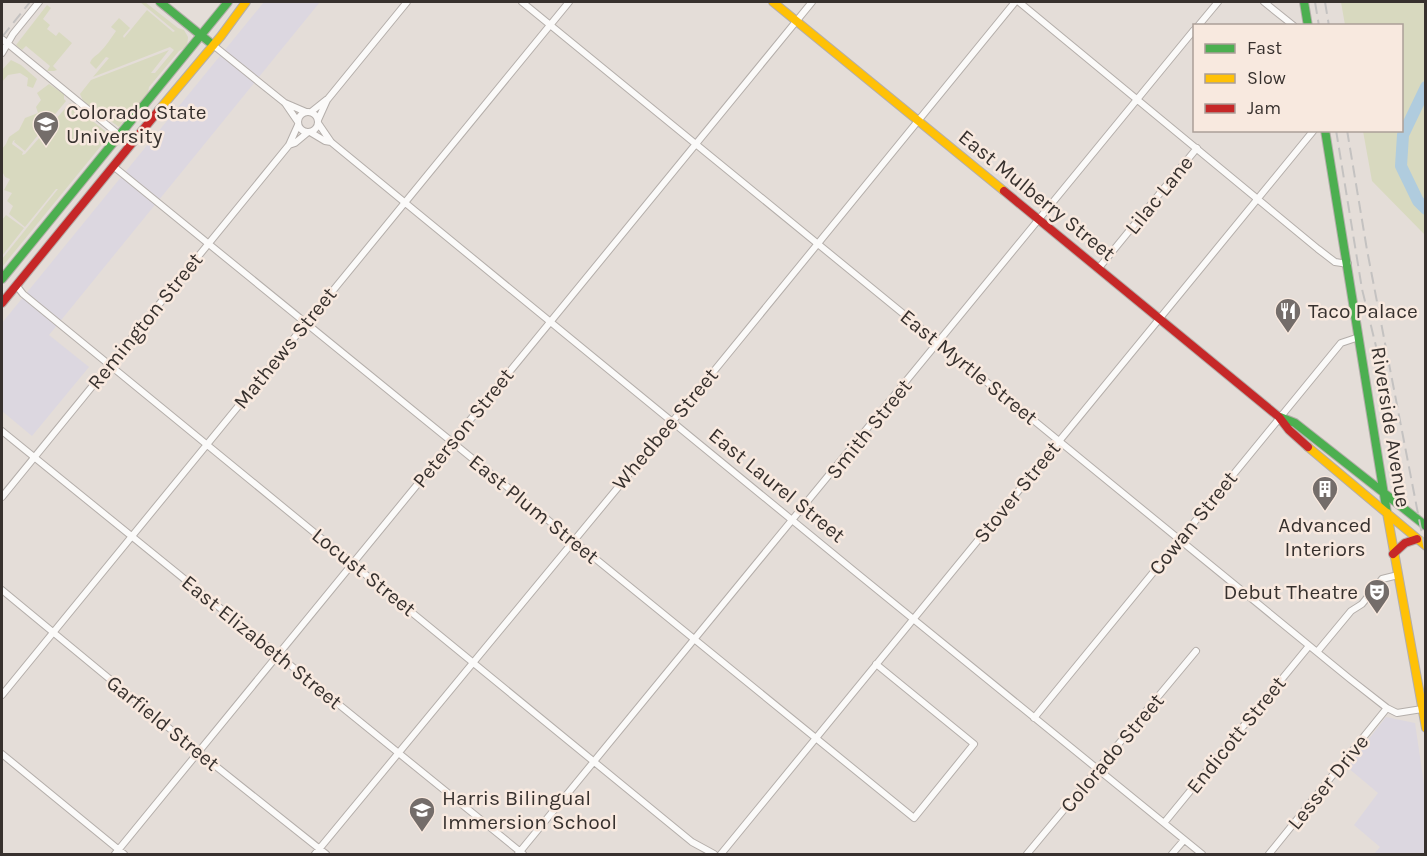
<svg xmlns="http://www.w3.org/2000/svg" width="1427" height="856" font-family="Karla,sans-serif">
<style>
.commercial{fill:#dcd7e0}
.green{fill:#d8d9bf}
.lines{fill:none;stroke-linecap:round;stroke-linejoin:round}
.river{stroke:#b0ccde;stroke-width:12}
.street-casing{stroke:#b4aeaa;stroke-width:8}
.fast-casing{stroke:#b4aeaa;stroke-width:10}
.slow-casing{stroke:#b4aeaa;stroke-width:10}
.jam-casing{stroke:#b4aeaa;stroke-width:10}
.street{stroke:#fbfaf9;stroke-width:6}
.fast{stroke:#4caf50;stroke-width:8}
.slow{stroke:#ffc107;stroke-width:8}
.jam{stroke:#c62828;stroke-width:8}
.rail{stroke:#c4c2c1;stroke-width:2;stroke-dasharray:12 6;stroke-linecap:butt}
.labels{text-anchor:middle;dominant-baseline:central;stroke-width:5;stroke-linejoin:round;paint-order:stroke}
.poi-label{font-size:21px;fill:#37312e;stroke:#f8e9df;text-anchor:start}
.street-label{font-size:21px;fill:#37312e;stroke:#f8e9df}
</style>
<rect width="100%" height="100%" fill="#e4ddd8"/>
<path class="commercial" d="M264,2H320L49,335L89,367L32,436L2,411V323Z
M1386,717L1415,723L1425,791V854H1374L1380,847L1354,825L1378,793L1347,767Z"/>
<path class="green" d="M140,2H145L178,28L184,30L188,37L187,47L179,51L149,87L148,93L139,105H135L119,127L83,101L80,94L91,80L169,50L151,73H155L174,50L170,47L93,77L109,58L106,57L96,69L90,63C92,57 95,57 100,52C106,46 111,38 116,31L111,27L119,18L130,28L123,36L124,38L147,10L173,32L175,31Z
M1341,2H1425V235L1372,181L1363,131L1402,130V26L1345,25Z
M47,5L51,8L43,19L50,25L47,29L56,36L59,32L72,43L53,66L57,70L54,71H47L50,66L26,46L22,50L16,45Z
M11,60L21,65L37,79L33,88L27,86L28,78L20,73L8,75L2,82V70Z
M49,84L64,94V99L66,101L25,151L14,142L15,140L13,141L12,144L23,152L22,155L25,154L70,103L104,130L109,136L2,267V259L58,189H56L25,227L9,214L13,206L7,201L12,193L4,190L10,179L5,177L2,171V149L6,144L9,137L19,130L25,118L38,113L36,107L41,100L37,93Z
M6,215L24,228L2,256V220Z"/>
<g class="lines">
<path class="river" d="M1426,87L1403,135L1401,166L1418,201L1426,209"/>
<g class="street-casing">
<path id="street" d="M522,2L1350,679L1387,708L1397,713L1422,709
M1019,2L1318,249L1335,262L1348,264
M1264,2L1294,26
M1198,26L1218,2
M2,39L118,134
M213,45L285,103L298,122
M2,53L13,34L39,2
M285,103L306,112
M298 122a10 10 0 1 1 20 0a10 10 0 1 1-20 0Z
M311,112L326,100
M318,120L327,100L407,2
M318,123L331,142L853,570L1202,854
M310,132L325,141L331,142
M289,145L295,143L307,133
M113,166L914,818L974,744L876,664
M1098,269L1197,148
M16,285L23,294L692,842L714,854
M2,431L523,854
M2,497L289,145L298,125
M2,590L198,752L326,854
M1317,652L1351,611L1362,604L1382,579L1398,575
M2,695L569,2
M1034,718L1341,343L1359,337
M2,754L124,854
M1164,823L1309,646
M115,854L812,2
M315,854L696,393L1015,2
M518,854L1194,30
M721,854L1314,130
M1027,854L1196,651
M1172,854L1184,840
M1269,854L1387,708"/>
</g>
<g class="fast-casing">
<path id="fast" d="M160,2L213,45
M1304,2L1308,26
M1325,130L1387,513
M2,279L228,2
M1280,417L1295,423L1426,526"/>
</g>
<g class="slow-casing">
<path id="slow" d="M773,2L1004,191
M159,110L221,36L246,2
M1308,447L1426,546
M1387,513L1426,728"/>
</g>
<g class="jam-casing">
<path id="jam" d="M1004,191L1279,417L1289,430L1308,447
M2,303L159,110
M1393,554L1405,543L1417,539"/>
</g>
<use href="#street" class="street"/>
<use href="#fast" class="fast"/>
<use href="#slow" class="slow"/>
<use href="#jam" class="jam"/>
<path class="rail" d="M1315,2L1319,26
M1325,2L1329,26
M2,37L30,2
M1336,130L1362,289L1383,375
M1347,130L1367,250L1426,555"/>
</g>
<defs>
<g id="university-pin" transform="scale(1.35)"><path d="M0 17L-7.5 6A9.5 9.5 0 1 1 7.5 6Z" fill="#746d6a" stroke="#f8e9df"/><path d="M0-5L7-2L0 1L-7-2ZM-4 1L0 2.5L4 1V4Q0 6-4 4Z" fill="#fff"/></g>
<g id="restaurant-pin" transform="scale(1.35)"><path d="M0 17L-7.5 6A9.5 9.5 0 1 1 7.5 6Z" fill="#746d6a" stroke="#f8e9df"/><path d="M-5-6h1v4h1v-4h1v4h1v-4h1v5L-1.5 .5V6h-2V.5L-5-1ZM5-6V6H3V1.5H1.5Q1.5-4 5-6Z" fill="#fff"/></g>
<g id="building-pin" transform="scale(1.35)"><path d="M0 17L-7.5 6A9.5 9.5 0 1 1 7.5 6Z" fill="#746d6a" stroke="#f8e9df"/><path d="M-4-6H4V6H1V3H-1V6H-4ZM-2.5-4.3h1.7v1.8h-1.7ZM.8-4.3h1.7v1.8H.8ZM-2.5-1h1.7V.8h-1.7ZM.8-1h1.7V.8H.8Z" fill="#fff"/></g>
<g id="theatre-pin" transform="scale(1.35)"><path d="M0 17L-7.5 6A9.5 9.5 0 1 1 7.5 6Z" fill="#746d6a" stroke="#f8e9df"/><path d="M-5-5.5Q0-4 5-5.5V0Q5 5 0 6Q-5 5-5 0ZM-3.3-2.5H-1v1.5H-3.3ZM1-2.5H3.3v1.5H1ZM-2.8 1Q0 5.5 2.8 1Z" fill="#fff"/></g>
<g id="school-pin" transform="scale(1.35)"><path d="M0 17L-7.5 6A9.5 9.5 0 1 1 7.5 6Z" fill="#746d6a" stroke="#f8e9df"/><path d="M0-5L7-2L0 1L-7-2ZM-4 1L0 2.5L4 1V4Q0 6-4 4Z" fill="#fff"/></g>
</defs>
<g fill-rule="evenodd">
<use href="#university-pin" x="46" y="124"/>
<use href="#restaurant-pin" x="1288" y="311"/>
<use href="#building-pin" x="1325" y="489"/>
<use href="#theatre-pin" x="1377" y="592"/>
<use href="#school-pin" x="422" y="810"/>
</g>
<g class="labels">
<g class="poi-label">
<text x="66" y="112">Colorado State<tspan x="66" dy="24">University</tspan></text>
<text x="1308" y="311">Taco Palace</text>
<text x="1325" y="525" text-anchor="middle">Advanced<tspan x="1325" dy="24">Interiors</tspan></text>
<text x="1358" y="592" text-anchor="end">Debut Theatre</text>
<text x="442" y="798">Harris Bilingual<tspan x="442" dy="24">Immersion School</tspan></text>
</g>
<g class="street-label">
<text transform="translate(1037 195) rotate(39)">East Mulberry Street</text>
<text transform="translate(1159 195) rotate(-51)">Lilac Lane</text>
<text transform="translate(145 321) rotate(-51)">Remington Street</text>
<text transform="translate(285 348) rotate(-51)">Mathews Street</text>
<text transform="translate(969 367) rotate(39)">East Myrtle Street</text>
<text transform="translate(1391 427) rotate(81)">Riverside Avenue</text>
<text transform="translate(463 428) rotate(-51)">Peterson Street</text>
<text transform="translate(665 429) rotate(-50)">Whedbee Street</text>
<text transform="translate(869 429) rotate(-51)">Smith Street</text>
<text transform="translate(777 485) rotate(39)">East Laurel Street</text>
<text transform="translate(1017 492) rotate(-51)">Stover Street</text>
<text transform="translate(534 509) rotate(39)">East Plum Street</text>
<text transform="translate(1193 523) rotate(-51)">Cowan Street</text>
<text transform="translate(364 572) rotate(39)">Locust Street</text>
<text transform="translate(262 642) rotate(39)">East Elizabeth Street</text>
<text transform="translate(163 723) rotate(39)">Garfield Street</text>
<text transform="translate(1236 735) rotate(-51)">Endicott Street</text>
<text transform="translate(1112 753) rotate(-50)">Colorado Street</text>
<text transform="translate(1328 782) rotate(-51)">Lesser Drive</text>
</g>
</g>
<rect width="1427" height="856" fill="none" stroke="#37312e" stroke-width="6"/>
<rect x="1193" y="24" width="210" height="108" fill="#f8e9df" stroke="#ab9f98" stroke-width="1.5"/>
<rect x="1205" y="44" width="30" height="9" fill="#4caf50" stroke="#ab9f98" stroke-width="1.5"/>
<text x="1247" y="54" font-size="18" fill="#37312e">Fast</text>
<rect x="1205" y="74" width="30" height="9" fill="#ffc107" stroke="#ab9f98" stroke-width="1.5"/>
<text x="1247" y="84" font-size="18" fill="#37312e">Slow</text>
<rect x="1205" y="104" width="30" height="9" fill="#c62828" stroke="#ab9f98" stroke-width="1.5"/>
<text x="1247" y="114" font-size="18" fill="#37312e">Jam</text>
</svg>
